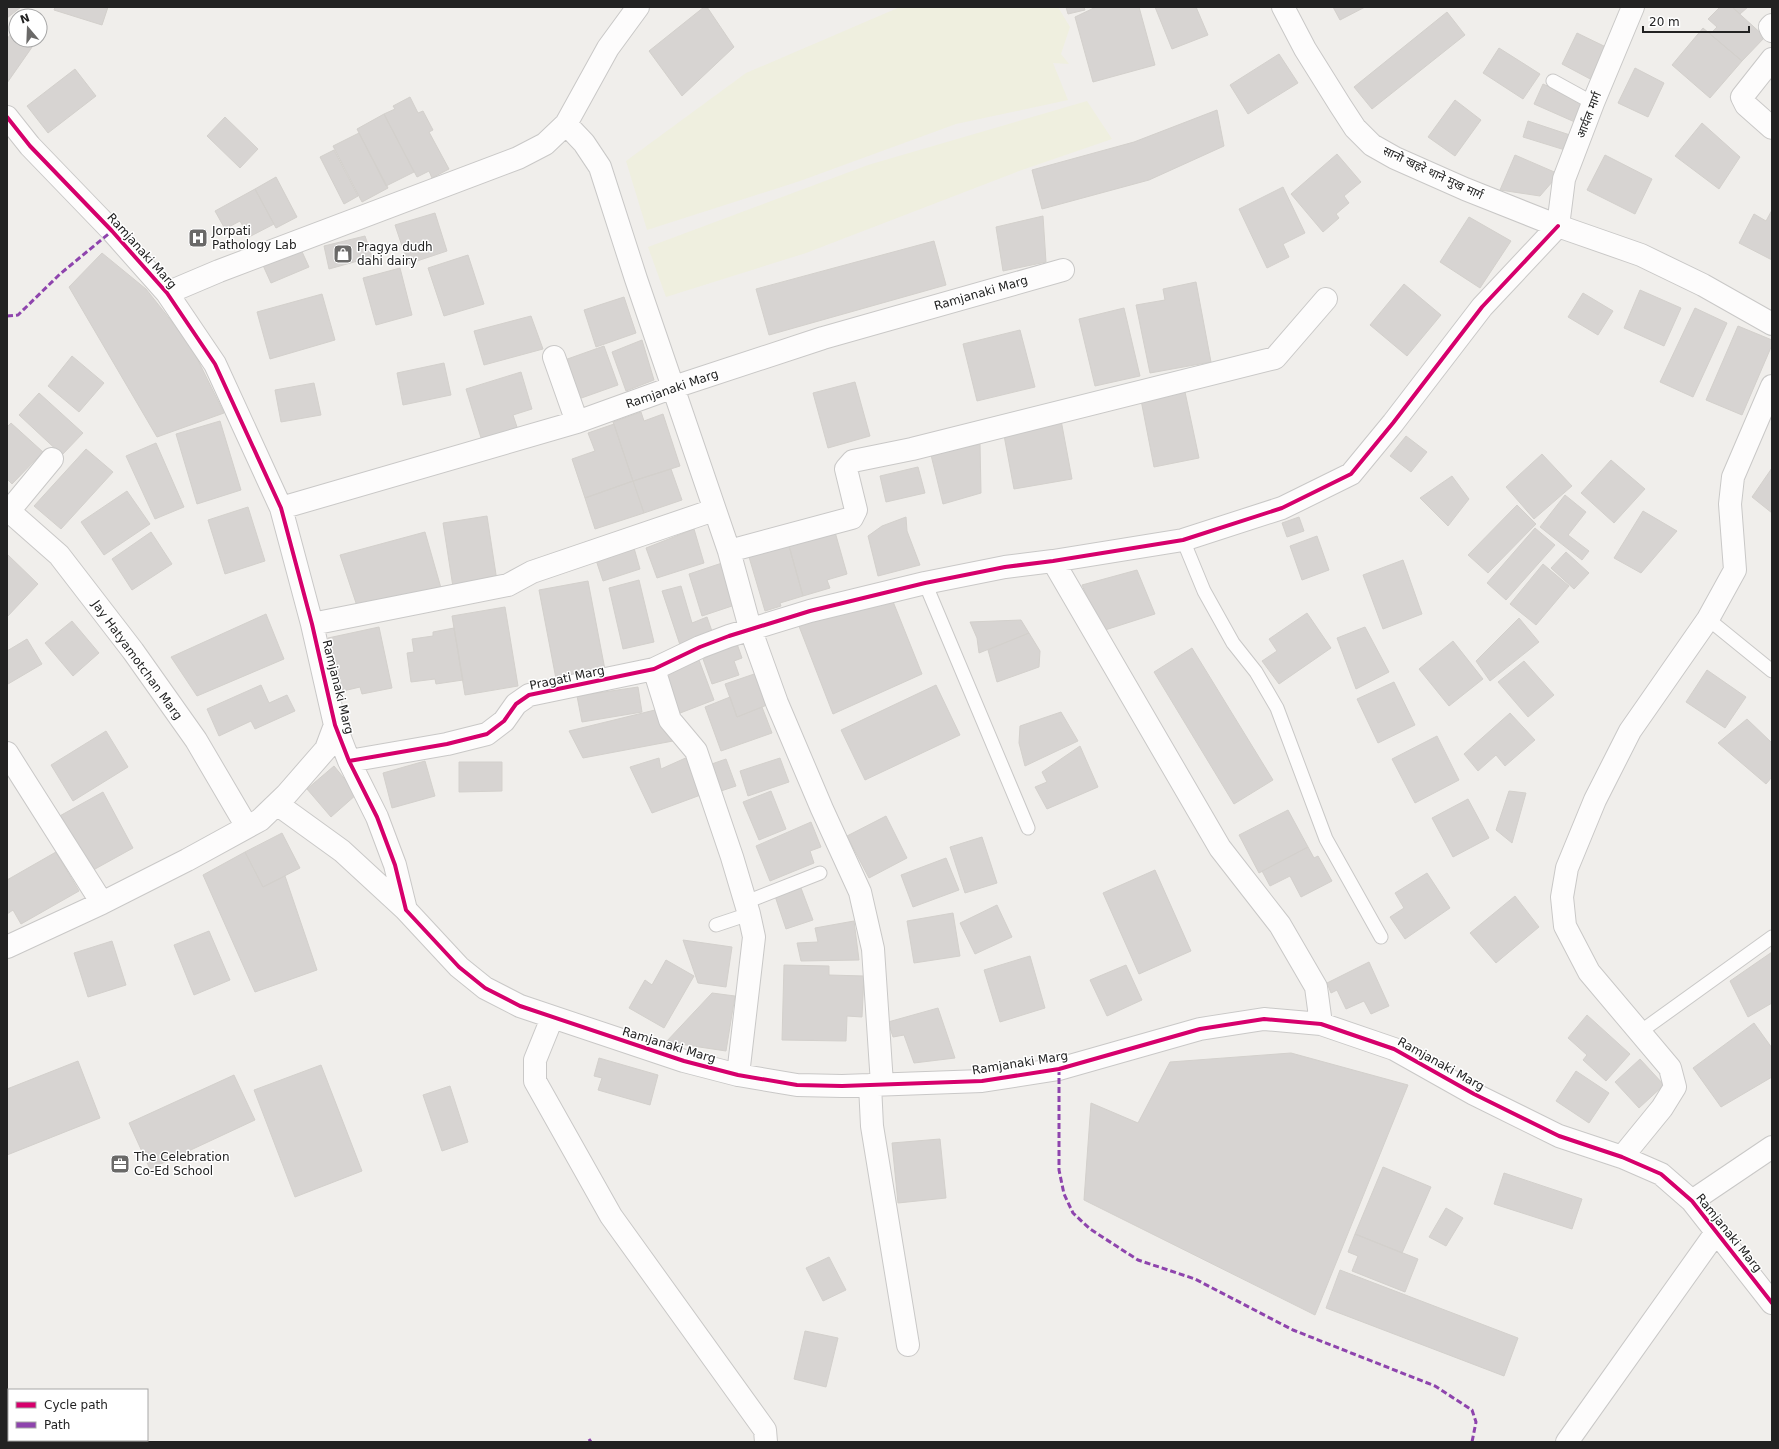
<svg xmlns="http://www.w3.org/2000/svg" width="1779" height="1449" font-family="'DejaVu Sans','Noto Sans Devanagari',sans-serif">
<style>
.farmland{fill:#efefdf}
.building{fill:#d7d4d2;stroke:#d3d0cc}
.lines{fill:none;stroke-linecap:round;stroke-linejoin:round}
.service-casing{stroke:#c9c8c7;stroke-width:15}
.minor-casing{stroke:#c9c8c7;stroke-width:24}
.service{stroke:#fdfcfc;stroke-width:13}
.minor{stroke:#fdfcfc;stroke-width:22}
.quiet{stroke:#8e44ad;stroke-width:3;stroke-dasharray:6 3;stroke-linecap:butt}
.cycleway-casing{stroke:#fff;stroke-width:6}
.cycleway{stroke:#d6006c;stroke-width:4}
.labels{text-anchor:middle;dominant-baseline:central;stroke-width:3;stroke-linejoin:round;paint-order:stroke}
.street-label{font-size:12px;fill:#222;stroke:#fff}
.poi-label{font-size:12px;fill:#222;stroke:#fff;text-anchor:start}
</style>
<rect width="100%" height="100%" fill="#f0eeeb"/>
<path class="farmland" d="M900,7H1058L1070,27L1061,54L1069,64L1053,63L1068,100L956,124L800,181L647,230L626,161L746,73Z
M1087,101L1112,139L1019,171L806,253L666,297L648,247L868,165Z"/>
<path class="building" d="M7,7H21L7,18Z
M55,7H108L102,25L54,10Z
M704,7H707L734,47L682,96L649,51Z
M1066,7H1084L1085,10L1068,14Z
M1096,7H1139L1155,65L1093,82L1075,17Z
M1155,7H1196L1208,35L1172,49Z
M1333,7H1365L1340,20Z
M1720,7H1732L1765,37L1742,61L1710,34L1717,27L1708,19Z
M1732,7H1748L1740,14Z
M1447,12L1465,35L1372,109L1354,87Z
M16,27V40H37L7,83V39Z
M1703,28L1742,61L1710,98L1672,65Z
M1577,33L1610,49L1594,81L1562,64Z
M1499,48L1540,74L1523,99L1483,73Z
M1279,54L1298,83L1248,114L1230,85Z
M1635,68L1664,83L1648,117L1618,103Z
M75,69L96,96L48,133L27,106Z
M1543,84L1586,103L1577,123L1534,104Z
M410,97L418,113L423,111L433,130L429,132L449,169L432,178L429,171L417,177L384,114L395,109L393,106Z
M1455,100L1481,120L1455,156L1428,137Z
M1217,110L1224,146L1149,180L1042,209L1032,170L1134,142Z
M384,114L414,172L386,186L357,129Z
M225,117L258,149L240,168L207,136Z
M1528,121L1570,135L1565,150L1523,137Z
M1702,123L1740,157L1719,189L1675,156Z
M359,133L388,188L362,202L333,146Z
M334,150L358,196L344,204L320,157Z
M1337,154L1361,182L1344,196L1349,203L1336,214L1339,218L1323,232L1291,194Z
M1515,155L1559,174L1540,196L1500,190Z
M1605,155L1652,179L1635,214L1587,190Z
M276,177L297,217L276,228L255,189Z
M1283,187L1305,233L1283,244L1289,257L1267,268L1239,209Z
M255,189L274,224L249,237L240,221L225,229L215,211Z
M1772,210V260L1739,243L1754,214L1766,221Z
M435,213L447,251L408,264L395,225Z
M1043,216L1046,262L1003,271L996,227Z
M1469,217L1511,241L1480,288L1440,262Z
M365,236L372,257L329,269L324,246Z
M934,241L946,285L769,335L756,289Z
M299,245L309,267L271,283L261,261Z
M102,253L146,289L191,346L224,413L157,437L69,287Z
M468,255L484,304L444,316L428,268Z
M400,268L412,315L376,325L363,278Z
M1196,282L1211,362L1150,373L1136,305L1165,300L1163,289Z
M1404,284L1441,315L1407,356L1370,325Z
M1640,290L1681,308L1664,346L1624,328Z
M1583,293L1613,311L1598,335L1568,317Z
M322,294L335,340L270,359L257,312Z
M624,297L636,333L596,347L584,310Z
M1124,308L1140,376L1095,386L1079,319Z
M1695,308L1727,323L1693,397L1660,382Z
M531,316L543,349L484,365L474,331Z
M1738,326L1772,340V345L1742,415L1706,400Z
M1020,330L1035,387L977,401L963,344Z
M642,340L654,380L626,391L612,352Z
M604,346L618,385L573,401L559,362Z
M72,356L104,383L79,412L48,386Z
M444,363L451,395L403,405L397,373Z
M521,372L532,409L513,415L518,430L482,441L466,389Z
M855,382L870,436L828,448L813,393Z
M314,383L321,415L281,422L275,390Z
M1185,392L1199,458L1154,467L1141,400Z
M39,393L83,433L62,455L19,415Z
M641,412L644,421L663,414L680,466L633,481L613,422Z
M1061,420L1072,479L1014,489L1003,430Z
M220,421L241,490L197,504L176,434Z
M11,423L43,452L12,484L7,479V427Z
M614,424L633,481L585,498L572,459L595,451L588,433Z
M1406,436L1427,452L1411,472L1390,456Z
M156,443L184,507L155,519L126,456Z
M980,444L981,493L943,504L931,455Z
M86,449L113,472L61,529L34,506Z
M1542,454L1572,486L1534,519L1506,487Z
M1611,460L1645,489L1614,523L1581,493Z
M918,467L925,493L886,502L880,476Z
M1772,468V513L1752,497Z
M671,469L682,500L644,513L633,481Z
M1452,476L1469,499L1448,526L1420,498Z
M633,481L644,513L595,529L585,498Z
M127,491L150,524L104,555L81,522Z
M1565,495L1586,512L1568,535L1589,551L1582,560L1540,527Z
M1517,505L1536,524L1488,573L1468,555Z
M248,507L265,561L225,574L208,520Z
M1643,511L1677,531L1641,573L1614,558Z
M487,516L497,581L453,587L443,523Z
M906,517L907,531L920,565L878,576L868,536L882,526Z
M1299,517L1304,531L1287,537L1282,523Z
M1535,528L1555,545L1506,600L1487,583Z
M694,529L704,563L657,578L646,548Z
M151,532L172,564L132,590L112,559Z
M425,532L441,588L357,606L340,555Z
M835,532L847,574L827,580L830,588L803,596L789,546Z
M1317,536L1329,570L1302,580L1290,546Z
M789,546L803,596L780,603L781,606L765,611L749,557Z
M634,548L640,569L603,581L596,560Z
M1566,552L1589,573L1574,589L1551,568Z
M8,555L38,584L7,617V556Z
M1403,560L1422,614L1383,629L1363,575Z
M725,562L738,604L702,616L689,574Z
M1543,564L1569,586L1536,625L1510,604Z
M1137,570L1155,614L1102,631L1082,585Z
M639,580L654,642L623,649L609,588Z
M588,581L606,675L557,684L539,590Z
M681,586L692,623L707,617L714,637L681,648L662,591Z
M892,599L922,674L833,714L797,621Z
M505,607L518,686L465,695L452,616Z
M1307,613L1331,648L1279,684L1262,661L1277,651L1269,639Z
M266,614L284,659L197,696L171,657Z
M1519,618L1539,642L1490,681L1476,661Z
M1021,620L1029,633L979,653L977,638L970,622Z
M72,621L99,653L73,676L45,643Z
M379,627L392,688L362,694L360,687L339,692L328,638Z
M1365,627L1389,672L1356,689L1337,638Z
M454,628L463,680L436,684L435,679L411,682L407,653L414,652L412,639L433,636V632Z
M1029,633L1040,651L1039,667L997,682L988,650Z
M735,638L742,658L734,661L739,675L712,684L703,659L713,654L712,646Z
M27,639L42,664L8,684L7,651Z
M1453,641L1483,679L1449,706L1419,669Z
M1192,648L1273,780L1234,804L1154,672Z
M699,660L714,700L675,715L660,675Z
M1524,661L1554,695L1528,717L1498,682Z
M1707,670L1746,697L1725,728L1686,702Z
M760,672L772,703L737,717L725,684Z
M1394,682L1415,725L1378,743L1357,699Z
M261,685L269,703L287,695L295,711L255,729L251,721L219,736L207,709Z
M936,685L960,735L865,780L841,730Z
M638,687L642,712L582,722L577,696Z
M730,697L737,717L762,707L772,733L721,751L705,707Z
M655,710L673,741L583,758L569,731Z
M1061,712L1078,741L1025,766L1019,743L1020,726Z
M1510,713L1535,740L1505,766L1496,755L1478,771L1464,754Z
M1747,719L1772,743V777L1766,784L1718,743Z
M106,731L128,767L73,801L51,765Z
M1437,736L1459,780L1415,803L1392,759Z
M1080,746L1098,787L1047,809L1035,787L1047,782L1042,772Z
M690,756L706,793L652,813L630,767L659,758L661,769Z
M780,758L789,782L748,796L740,771Z
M726,759L736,786L715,793L706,766Z
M425,761L435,796L392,808L383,773Z
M459,762H502V791L459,792Z
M334,766L357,794L331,817L307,789Z
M771,791L786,829L759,840L743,802Z
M1509,791L1526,793L1512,843L1496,830Z
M103,792L133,848L86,874L56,818Z
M1468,799L1489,838L1453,857L1432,818Z
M1288,810L1308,847L1259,873L1239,835Z
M886,816L907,858L869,878L847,836Z
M811,822L821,847L810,851L814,863L770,881L756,846Z
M282,833L300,868L263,887L245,852Z
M982,837L997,883L965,893L950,847Z
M1308,847L1314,858L1318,856L1332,881L1301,897L1290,876L1270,886L1262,871Z
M56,852L79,891L21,924L13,910L7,914V880Z
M245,852L263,887L285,876L317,970L255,992L203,875Z
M946,858L959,890L913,907L901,875Z
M1155,870L1191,951L1139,974L1103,893Z
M1427,873L1450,908L1405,939L1390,917L1404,908L1395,893Z
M801,888L813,920L786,929L775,896Z
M1515,896L1539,927L1496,963L1470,933Z
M997,905L1012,937L975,954L960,923Z
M953,913L960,956L914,963L907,921Z
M854,921L859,960L801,961L797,943L818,942L815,928Z
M209,931L230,980L194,995L174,945Z
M683,940L732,947L726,987L698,983Z
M112,941L126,985L88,997L74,953Z
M1772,952V1003L1748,1017L1730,981Z
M1030,956L1045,1008L1000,1022L984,970Z
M666,960L694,976L664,1028L629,1008L645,980L652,985Z
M1369,962L1389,1006L1371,1014L1364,1001L1346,1009L1337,990L1331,993L1327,983Z
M784,965L829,966V975L864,976L862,1017L847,1016L846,1041L782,1040Z
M1126,965L1142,1000L1107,1016L1090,980Z
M712,993L735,996L726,1051L666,1042Z
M938,1008L955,1058L914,1063L904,1035L893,1037L888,1022Z
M1587,1015L1630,1054L1606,1081L1583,1060L1587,1055L1568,1038Z
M1754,1023L1772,1048V1077L1721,1107L1693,1068Z
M1291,1053L1408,1085L1315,1315L1084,1200L1091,1103L1138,1123L1170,1062Z
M599,1058L658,1075L650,1105L598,1090L602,1078L594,1076Z
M1640,1059L1664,1085L1639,1108L1615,1082Z
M78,1061L100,1118L7,1155V1089Z
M321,1065L362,1171L295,1197L254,1090Z
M1576,1071L1609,1093L1589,1123L1556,1101Z
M234,1075L255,1120L150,1169L129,1123Z
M450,1086L468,1142L442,1151L423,1095Z
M940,1139L946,1198L898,1203L892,1143Z
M1383,1167L1431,1187L1402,1253L1355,1234Z
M1504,1173L1582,1199L1572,1229L1494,1204Z
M1446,1208L1463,1218L1446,1246L1429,1237Z
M1355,1234L1418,1259L1405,1292L1352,1271L1358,1256L1348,1252Z
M829,1257L846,1290L823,1301L806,1268Z
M1340,1270L1518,1338L1504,1376L1326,1308Z
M805,1331L838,1338L826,1387L794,1379Z"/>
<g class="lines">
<g class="service-casing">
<path id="service" d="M1553,81L1593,103
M1183,540L1204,591L1233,643L1256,672L1277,708L1326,839L1381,937
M925,583L1028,828
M1708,619L1772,671
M746,902L820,873
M716,925L749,914
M1640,1032L1772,937"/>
</g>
<g class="minor-casing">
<path id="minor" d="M1283,7L1305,49L1340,105L1355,128L1372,145L1395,158L1465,189L1558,226L1641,255L1703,285L1772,324
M1772,25L1770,27L1772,31
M1772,59L1742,97L1746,105L1772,128
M7,117L30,146L112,231L167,293L215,364L281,508L312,624L335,725L349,761L377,817L395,865L406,910L459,967L485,988L520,1006L684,1061L738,1075L797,1085L842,1086L982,1081L1059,1069L1200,1029L1264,1019L1321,1024L1394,1049L1474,1094L1559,1136L1622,1157L1661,1174L1692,1201L1772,1303
M566,124L584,143L600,167L636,279L729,551L750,628L777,703L822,809L860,892L873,949L882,1084
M1558,226L1564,179L1593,103L1633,7
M167,293L219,271L518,158L545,144L566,124L608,48L638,7
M554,357L577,422
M281,508L577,422L674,387L823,338L1063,270
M9,511L52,459
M7,514L9,511L59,555L133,651L196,740L247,827
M729,551L852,518L856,510L846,469L853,461L912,449L1275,358L1326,299
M1053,561L1220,848L1280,925L1316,987L1321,1024
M312,624L508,585L532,572L714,510
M654,669L670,720L696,751L732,857L749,914L754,937L738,1075
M7,753L102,903
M349,761L447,744L487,734L504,721L516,704L529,695L654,669L700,647L729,636L810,611L925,583L1005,567L1053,561L1183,540L1282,508L1351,474L1393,423L1482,307L1558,226
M277,804L342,851L406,910
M7,947L102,903L187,860L260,820L286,795L326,749L335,725
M552,1018L535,1060V1081L611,1216L765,1430L766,1442
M870,1085L872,1126L908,1345
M1622,1157L1662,1108L1675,1087L1670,1068L1589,972L1565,926L1562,897L1567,868L1595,800L1630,731L1708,619L1735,570L1730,504L1733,477L1772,386
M1692,1201L1772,1147
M1567,1442L1717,1231"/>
</g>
<use href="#service" class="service"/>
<use href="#minor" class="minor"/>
<path class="quiet" d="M7,316L18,315L60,274L112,231
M1059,1069V1170L1064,1194L1073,1213L1090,1229L1138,1260L1195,1279L1293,1330L1435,1386L1472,1410L1476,1422L1472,1442
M589,1439L591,1442"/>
<g class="cycleway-casing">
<path id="cycleway" d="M7,117L30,146L112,231L167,293L215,364L281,508L312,624L335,725L349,761L377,817L395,865L406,910L459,967L485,988L520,1006L684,1061L738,1075L797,1085L842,1086L982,1081L1059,1069L1200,1029L1264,1019L1321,1024L1394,1049L1474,1094L1559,1136L1622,1157L1661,1174L1692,1201L1772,1303
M349,761L447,744L487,734L504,721L516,704L529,695L654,669L700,647L729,636L810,611L925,583L1005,567L1053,561L1183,540L1282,508L1351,474L1393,423L1482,307L1558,226"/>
</g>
<use href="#cycleway" class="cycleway"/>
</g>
<defs>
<g id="hospital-square" transform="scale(1)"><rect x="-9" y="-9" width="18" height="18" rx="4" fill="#6a6968" stroke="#fff"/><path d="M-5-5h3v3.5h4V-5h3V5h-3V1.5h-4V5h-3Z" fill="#fff"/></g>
<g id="shop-square" transform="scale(1)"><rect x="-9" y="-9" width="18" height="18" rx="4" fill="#6a6968" stroke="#fff"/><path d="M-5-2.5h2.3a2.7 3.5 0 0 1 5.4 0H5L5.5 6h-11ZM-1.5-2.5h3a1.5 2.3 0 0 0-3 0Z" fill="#fff"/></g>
<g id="office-square" transform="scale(1)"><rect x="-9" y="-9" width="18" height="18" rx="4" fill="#6a6968" stroke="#fff"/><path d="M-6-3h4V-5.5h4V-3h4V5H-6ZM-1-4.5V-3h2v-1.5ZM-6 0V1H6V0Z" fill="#fff"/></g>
</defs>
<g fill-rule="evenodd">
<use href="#hospital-square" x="198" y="238"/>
<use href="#shop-square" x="343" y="254"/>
<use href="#office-square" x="120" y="1164"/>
</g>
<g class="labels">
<g class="street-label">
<text transform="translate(1589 115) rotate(-69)">आर्यल मार्ग</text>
<text transform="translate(1433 173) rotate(25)">सानो खहरे थाने मुख मार्ग</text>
<text transform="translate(142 251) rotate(48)">Ramjanaki Marg</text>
<text transform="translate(981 293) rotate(-16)">Ramjanaki Marg</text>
<text transform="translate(672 389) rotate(-19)">Ramjanaki Marg</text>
<text transform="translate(137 660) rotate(54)">Jay Hatyamotchan Marg</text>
<text transform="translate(567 678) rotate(-12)">Pragati Marg</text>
<text transform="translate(338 687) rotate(76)">Ramjanaki Marg</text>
<text transform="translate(669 1045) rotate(17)">Ramjanaki Marg</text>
<text transform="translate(1020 1063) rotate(-9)">Ramjanaki Marg</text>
<text transform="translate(1441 1064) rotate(29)">Ramjanaki Marg</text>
<text transform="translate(1729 1233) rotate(51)">Ramjanaki Marg</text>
</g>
<g class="poi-label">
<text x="212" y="231">Jorpati<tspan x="212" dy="14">Pathology Lab</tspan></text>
<text x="357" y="247">Pragya dudh<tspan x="357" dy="14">dahi dairy</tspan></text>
<text x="134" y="1157">The Celebration<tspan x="134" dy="14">Co-Ed School</tspan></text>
</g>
</g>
<rect width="1779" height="1449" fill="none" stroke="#222222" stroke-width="16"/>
<rect x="8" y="1389" width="140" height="52" fill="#ffffff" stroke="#a7a7a7"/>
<rect x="16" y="1402" width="20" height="6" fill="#d6006c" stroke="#a7a7a7"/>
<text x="44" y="1409" font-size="12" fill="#222222">Cycle path</text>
<rect x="16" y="1422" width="20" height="6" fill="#8e44ad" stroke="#a7a7a7"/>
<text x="44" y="1429" font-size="12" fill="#222222">Path</text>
<g transform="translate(28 28) rotate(341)"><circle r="19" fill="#ffffff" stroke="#a7a7a7"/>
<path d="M0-3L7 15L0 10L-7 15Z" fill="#6a6968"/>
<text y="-6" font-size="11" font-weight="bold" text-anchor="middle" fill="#222222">N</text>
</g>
<path d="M1643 26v6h106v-6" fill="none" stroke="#222222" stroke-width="2"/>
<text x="1649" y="26" font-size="12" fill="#222222" stroke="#ffffff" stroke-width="3" paint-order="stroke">20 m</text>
</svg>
